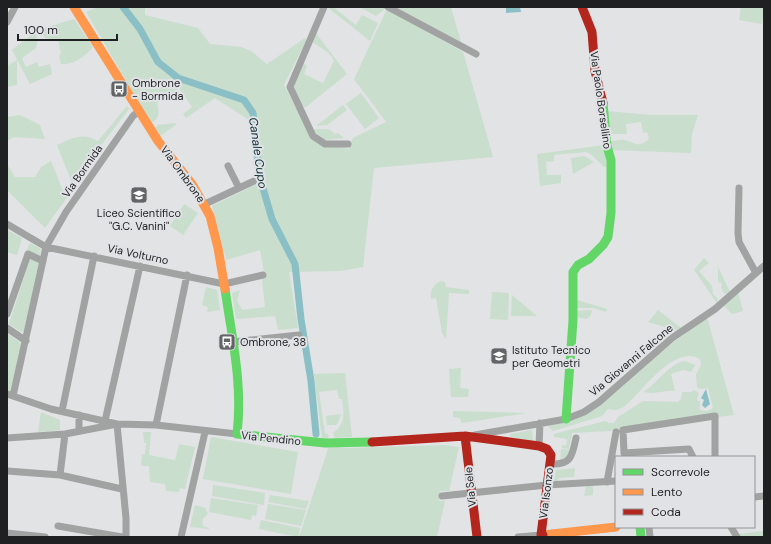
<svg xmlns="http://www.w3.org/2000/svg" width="771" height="544" font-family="'DM Sans',sans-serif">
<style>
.green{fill:#c9decd}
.water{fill:#8abfc6}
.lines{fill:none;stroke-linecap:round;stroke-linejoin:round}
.canal{stroke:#8abfc6;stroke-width:7}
.street{stroke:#a1a2a2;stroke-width:7}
.fast{stroke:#63d668;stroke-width:9}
.slow{stroke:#ff974d;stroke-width:9}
.jam{stroke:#b3261e;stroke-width:9}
.labels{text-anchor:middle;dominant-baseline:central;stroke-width:4;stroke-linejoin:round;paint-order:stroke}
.poi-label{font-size:11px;fill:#1f2021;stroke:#e0e2e6;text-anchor:start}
.street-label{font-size:11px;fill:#1f2021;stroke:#e0e2e6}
.water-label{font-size:12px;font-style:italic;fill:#0c3336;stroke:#e0e2e6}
</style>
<rect width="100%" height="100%" fill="#e1e3e5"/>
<path class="green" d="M98,7H145V15L198,28L210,44L241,47L251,51L267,64L305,38L306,41L284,85L313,139L348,149L353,138L386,122L354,79L387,9L463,52L493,157L374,168L363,267L341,271L289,272L298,328L278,330L275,316L236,319L232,293L240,290L237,300L242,310L265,307L262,279L265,278L260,250L226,260L212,206L257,184L255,174L249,120L215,98L186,118L183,114L192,107L179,88L157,103C159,111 160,119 151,123L86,12Z
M327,7H333L356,25L362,15L378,23L370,41Z
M360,7H384L386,8L376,16Z
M392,7H451L461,42Z
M741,7H764L762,24L739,20Z
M74,19L93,47C85,57 73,65 61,64L59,56L61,53L58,40L45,38L41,29Z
M35,32L38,40L36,48L22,58L26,67L37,62L39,67L50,64L52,74L30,84L12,50Z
M315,32L347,74L306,107H301C290,87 294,82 302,62L307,66L304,74L323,83L334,61C331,51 318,48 311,40Z
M17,60V85L7,87V66Z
M361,93L379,118L365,129L346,104Z
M343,105L347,110L327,125L316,126Z
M127,106L129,109L72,183L57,145C72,138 82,132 98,141Z
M607,111L651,115H698L692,134L691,153L611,150L610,141C614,141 620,139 624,140C634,142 638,149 649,139L647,132L643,133L641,122L626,124L627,134H609Z
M20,115L40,125L45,139L14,137L7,141V117Z
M175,123L177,124L160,136L155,128L158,125Z
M316,129H329L335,134L338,133L344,138L325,140L312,130Z
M605,145L607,167H604L593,156L587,152L554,155V161L546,162L547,175H561V183L540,186L537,154Z
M584,156L594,162L573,174L571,158Z
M51,161L63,191L69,195L45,228L7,190V164L15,177H35L41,167Z
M184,204L198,213L183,235L170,226Z
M7,230L22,238L17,255L7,252Z
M30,243L41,249L40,255L26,251Z
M30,258L40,262L24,331L21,332L9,324Z
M704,258L709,263L699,271L712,286L713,294L718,299L717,303L694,270Z
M718,267L730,292L725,294L721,288L722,283L718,282Z
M441,281L445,282L446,287L469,290V294L449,293L446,339L442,333L436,298L431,299C430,290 433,285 441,281Z
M206,287L217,290L220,310L207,312L208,307L202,305Z
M492,292L509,293L508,320L490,319Z
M738,292L743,311L732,314L723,305Z
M512,295L537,316H511Z
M577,300L607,309L606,312L593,308H577Z
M592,310L591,315L587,319L576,317L577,311Z
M658,310L681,328L677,330L651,323L648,322Z
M707,317L734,415L610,431L572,433L569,449L562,448V445L566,446L567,439L554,437V434L605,421L609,423H614L618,417L643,401L678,402L681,399L682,392H691L694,390L699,393L697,400L700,401V410L707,411L713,408L708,388L701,389L697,387L696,374L701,365L700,359C674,343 641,393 624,407L616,410L608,409L602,416L553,431L548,426C592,419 620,389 651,360C669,345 688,332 707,317Z
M7,333L22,344L11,394L7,392Z
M684,361L695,365L691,372L683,370L671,374L675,391C665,390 655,395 644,392C658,382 667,366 684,361Z
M461,368L460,388L469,389L468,397H451L449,369Z
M345,373L352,437L335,438L333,433C346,424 344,413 342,399H339L337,390L319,392L325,433L329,435L328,439H322L314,374Z
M453,411L527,413L462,423L460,418L453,417Z
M41,412L60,420V430L38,432Z
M341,414L339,421L336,425H327L326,416Z
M532,430L533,441L511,437L510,434Z
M143,432H151L149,455L175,460L179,444L195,447L185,489L180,488L179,492L166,491L165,484L150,482L149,466H141L142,455L145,454L146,443H144Z
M211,437L298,452L291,494L203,479Z
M444,445L459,447L449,491H440L439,501H445L437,537H299L329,446L347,448Z
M561,449L570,450L567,457L563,458L560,462Z
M575,468L574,477L559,478L557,482H554L556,470Z
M213,485L265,493L264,505L212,496Z
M586,486H593V495L584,496Z
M270,495L309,501L306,509L268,502Z
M211,498L258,505L256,516L252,515L251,520L209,512Z
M268,504L306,510L301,526L265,519Z
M195,505L205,508L208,514C203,518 201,520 203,526L211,529L190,527Z
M261,520L300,528L298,537L259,529Z
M764,531V537H740L739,534Z"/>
<path class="water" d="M506,7H520L521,12L506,13Z
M706,389L710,404L705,408L702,405L704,400L701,398Z"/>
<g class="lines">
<path class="canal" d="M123,7L140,29L158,62L178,78L244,100L253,113L260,178L272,219L295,264L301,319L311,381L316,434"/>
<path class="street" d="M324,7L290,87L313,136L325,144H348
M388,7L476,54
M7,22L15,7
M228,166L239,188
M739,188L738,233L739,242L756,273
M205,204L254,181
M7,224L46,247L224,284L263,275
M7,314L28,254L43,261
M7,328L26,341
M232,342L299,335
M7,394L51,409L117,424L156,425L237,434
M13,396L46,247L66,212L133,116L139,111
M62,411L94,256
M79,415V431
M105,421L140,266
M156,425L187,275
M475,435L566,419L584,412L599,402L672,338L715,309L764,266
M7,438L65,434L117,424L126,518V537
M539,446L540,423
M693,457L689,449L624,453L623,430L715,416V457
M550,464C571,465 572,457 576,438
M7,471L60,475L122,489
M60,475L65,434
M607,482L616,432
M442,496L547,485L616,481
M754,497L764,496
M58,526L122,537
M649,527L650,537
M731,527L737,537
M7,533L45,537
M181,537L205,432
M518,537L541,535L540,537"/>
<path class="fast" d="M225,289C232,338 243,385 237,434L325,443L372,442
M566,419L573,320V272L578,265L589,259L603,245L608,237L611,213V160L607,146L603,103
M640,527L641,537"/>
<path class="slow" d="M74,7L158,141L192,184L210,216L218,248L225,289
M543,535L616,527"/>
<path class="jam" d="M582,7L592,32L595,71L603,103
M465,436L477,537
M372,442L465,436L539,446L547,449L551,455L541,535H543"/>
</g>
<defs>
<g id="bus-square" transform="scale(0.9)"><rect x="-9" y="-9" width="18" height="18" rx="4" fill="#636466" stroke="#e0e2e6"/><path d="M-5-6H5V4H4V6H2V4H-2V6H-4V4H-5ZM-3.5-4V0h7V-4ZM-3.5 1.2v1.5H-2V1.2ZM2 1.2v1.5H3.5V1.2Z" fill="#fff"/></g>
<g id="school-square" transform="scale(0.9)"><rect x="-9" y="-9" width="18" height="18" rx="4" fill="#636466" stroke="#e0e2e6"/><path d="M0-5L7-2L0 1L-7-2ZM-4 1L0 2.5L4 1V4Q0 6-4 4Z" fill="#fff"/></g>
</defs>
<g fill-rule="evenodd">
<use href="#bus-square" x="119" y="89"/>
<use href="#school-square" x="139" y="195"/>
<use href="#bus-square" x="227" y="342"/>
<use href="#school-square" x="499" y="356"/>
</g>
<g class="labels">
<g class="poi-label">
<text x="132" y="83">Ombrone<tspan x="132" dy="13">- Bormida</tspan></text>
<text x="139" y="213" text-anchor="middle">Liceo Scientifico<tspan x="139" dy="13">"G.C. Vanini"</tspan></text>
<text x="240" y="342">Ombrone, 38</text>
<text x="512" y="350">Istituto Tecnico<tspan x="512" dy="13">per Geometri</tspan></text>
</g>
<g class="street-label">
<text transform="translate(601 100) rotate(82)">Via Paolo Borsellino</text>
<text transform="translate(82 171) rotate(-55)">Via Bormida</text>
<text transform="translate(183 174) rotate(54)">Via Ombrone</text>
<text transform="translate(138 254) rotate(12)">Via Volturno</text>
<text transform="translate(631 360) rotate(-40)">Via Giovanni Falcone</text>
<text transform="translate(271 438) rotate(6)">Via Pendino</text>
<text transform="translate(470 487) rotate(-96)">Via Sele</text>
<text transform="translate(546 493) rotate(-83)">Via Isonzo</text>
</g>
<g class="water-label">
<text transform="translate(258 153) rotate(82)">Canale Cupo</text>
</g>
</g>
<rect width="771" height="544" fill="none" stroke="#1f2021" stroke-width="16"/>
<rect x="615" y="456" width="140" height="72" fill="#e0e2e6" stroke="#939497"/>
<rect x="623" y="469" width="20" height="6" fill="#63d668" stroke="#939497"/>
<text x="651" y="476" font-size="12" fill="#1f2021">Scorrevole</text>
<rect x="623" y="489" width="20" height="6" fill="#ff974d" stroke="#939497"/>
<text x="651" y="496" font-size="12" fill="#1f2021">Lento</text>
<rect x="623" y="509" width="20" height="6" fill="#b3261e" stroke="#939497"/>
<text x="651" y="516" font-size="12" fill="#1f2021">Coda</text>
<path d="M18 34v6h99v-6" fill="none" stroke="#1f2021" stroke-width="2"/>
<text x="24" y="34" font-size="12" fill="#1f2021" stroke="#e0e2e6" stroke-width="3" paint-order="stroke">100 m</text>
</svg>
